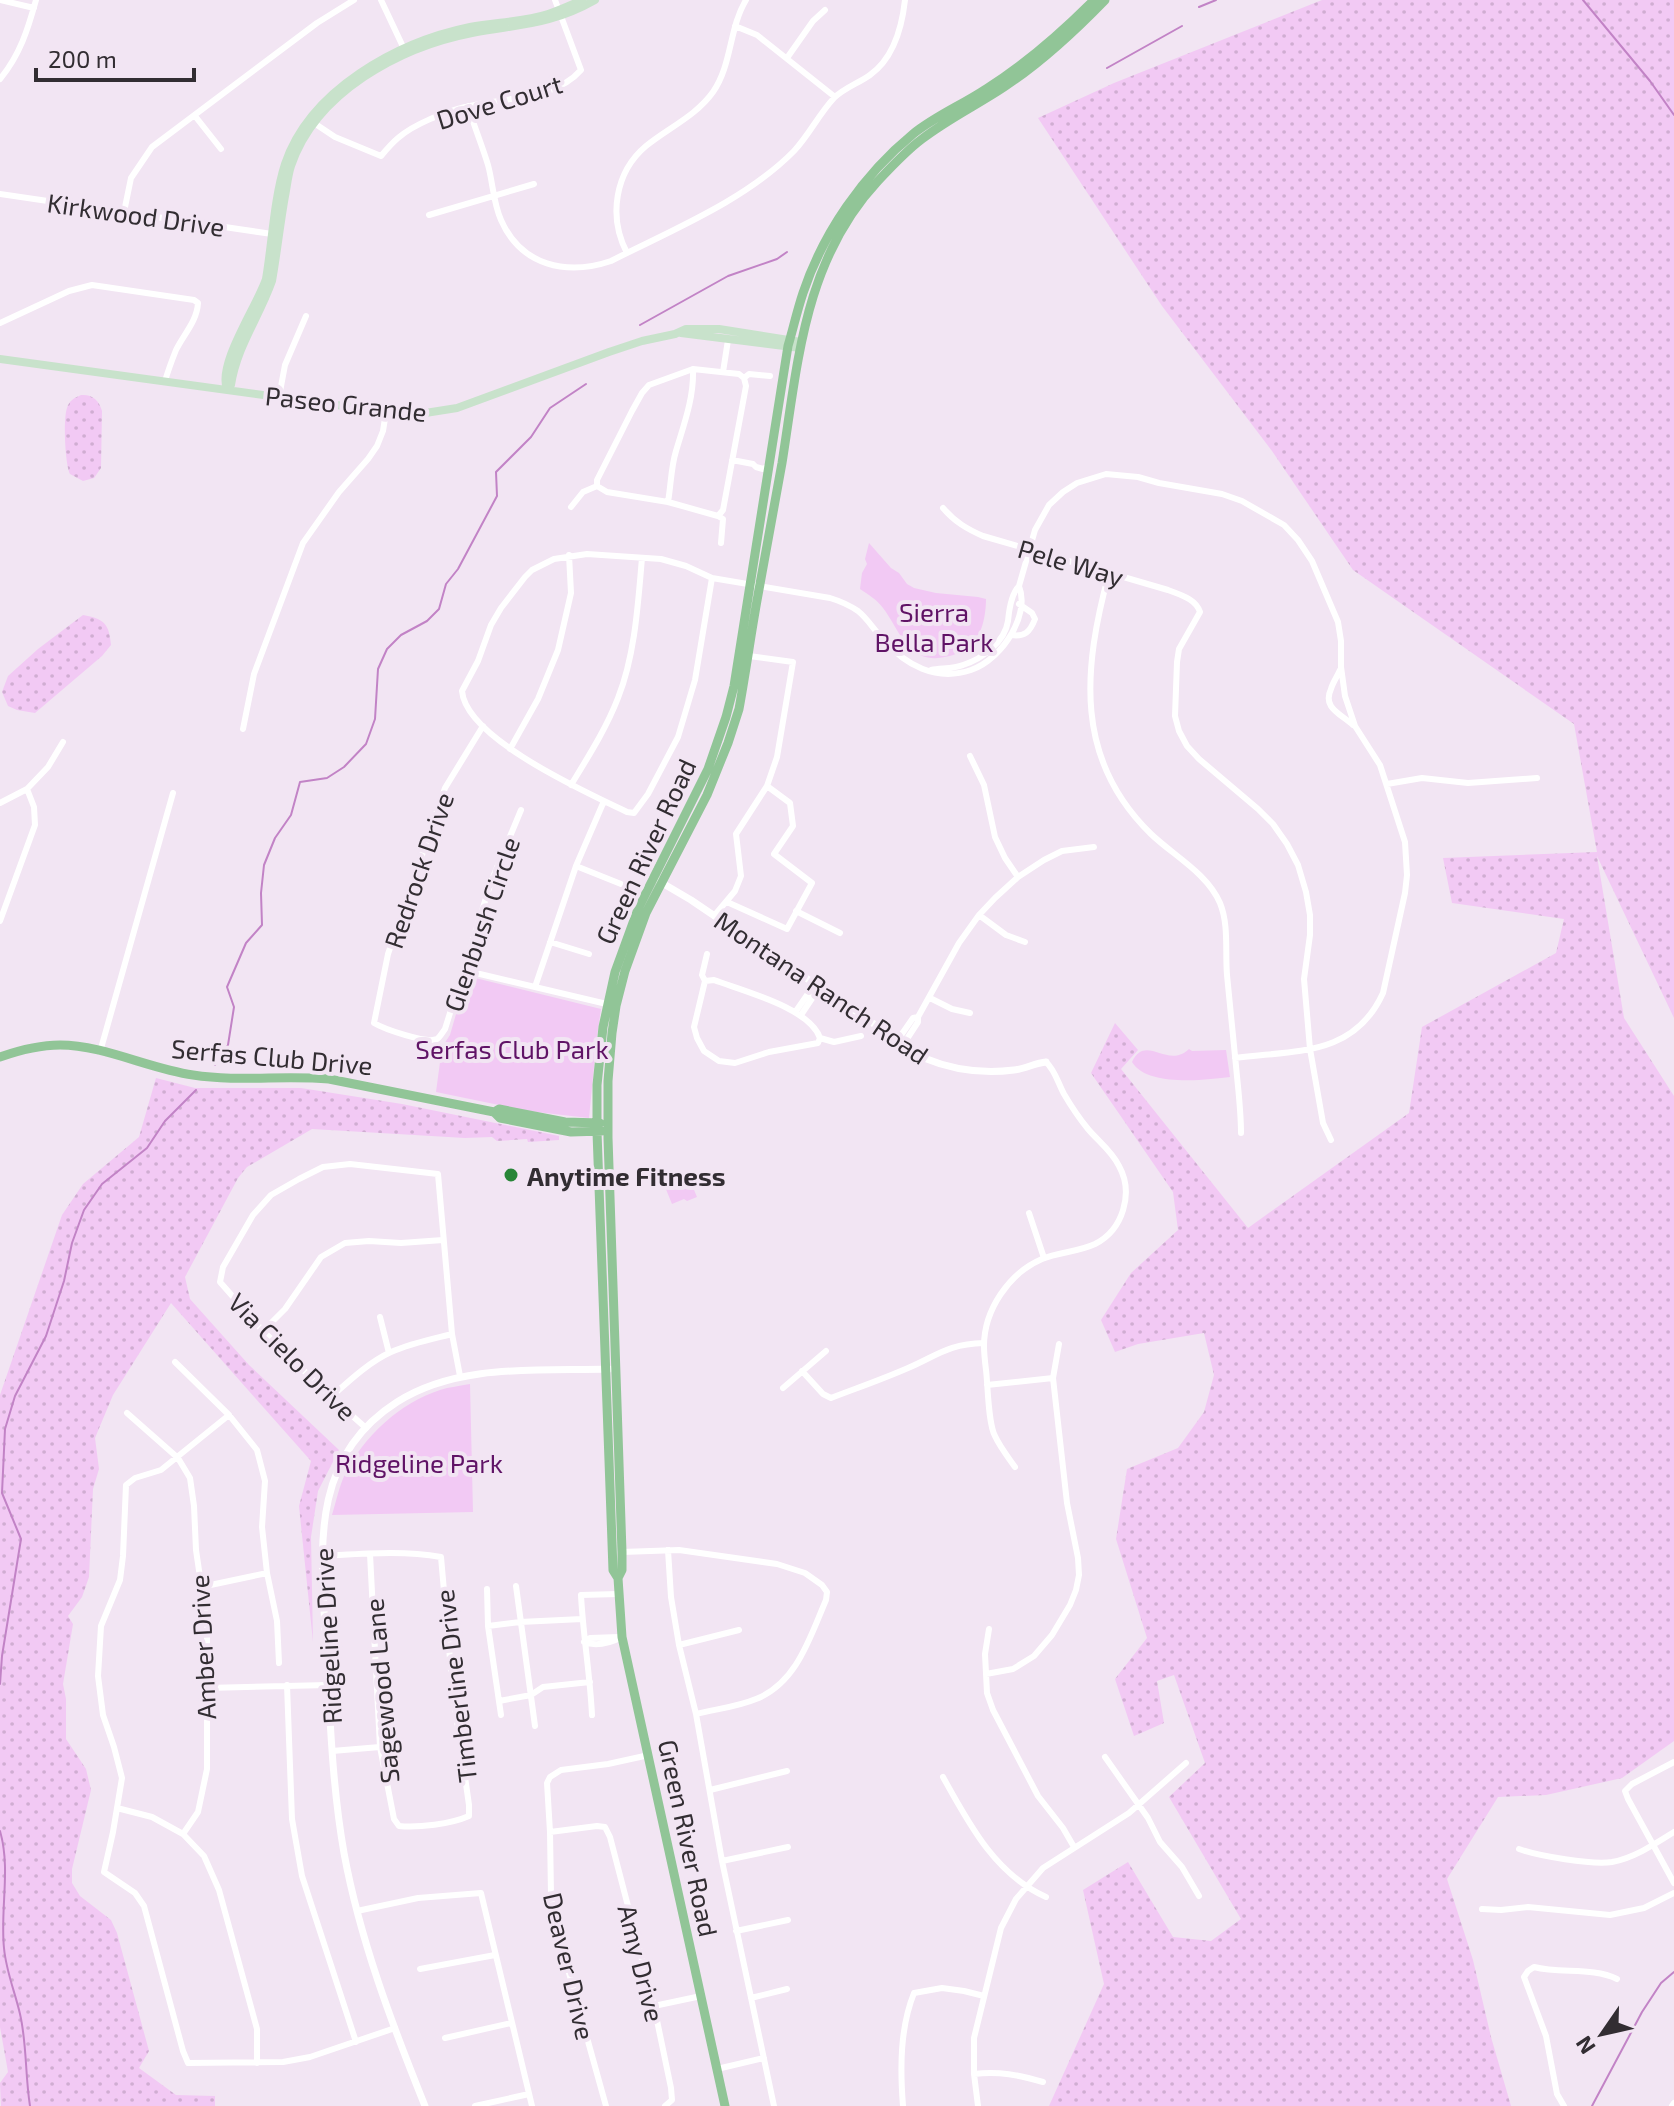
<svg xmlns="http://www.w3.org/2000/svg" width="1674" height="2106" font-family="'Exo 2',sans-serif">
<style>
.grass{fill:url(#grass-dots)}
.green{fill:#f2c9f4}
.lines{fill:none;stroke-linecap:round;stroke-linejoin:round}
.stream{stroke:#c283c6;stroke-width:2}
.minor{stroke:#fff;stroke-width:6}
.tertiary{stroke:#fff;stroke-width:7}
.secondary{stroke:#c8e2cb;stroke-width:8}
.primary{stroke:#91c597;stroke-width:9}
.poi-dot{fill:#288537;stroke:#f2e5f3;stroke-width:3}
.labels{text-anchor:middle;dominant-baseline:central;stroke-width:8;stroke-linejoin:round;paint-order:stroke}
.street-label{font-size:26px;fill:#322d32;stroke:#f2e5f3}
.park-label{font-size:26px;fill:#601366;stroke:#f2e5f3}
.poi-label{font-size:26px;font-weight:bold;fill:#322d32;stroke:#f2e5f3;text-anchor:start}
</style>
<defs>
<pattern id="grass-dots" width="8" height="8" patternUnits="userSpaceOnUse" patternTransform="scale(2)"><rect width="8" height="8" fill="#f2c9f4"/><path d="M2 2h.1M6 6h.1" fill="none" stroke="#d0add2" stroke-width="1.8" stroke-linecap="round"/></pattern>
</defs>
<rect width="100%" height="100%" fill="#f2e5f3"/>
<path class="grass" d="M1322,0H1674V1018L1597,856L1624,1018L1674,1096V1741L1622,1778L1546,1795L1498,1797L1447,1879L1473,1960L1491,2037L1511,2106H1049L1104,1984L1083,1890L1128,1862L1173,1937L1211,1941L1241,1919L1169,1797L1205,1763L1174,1675L1157,1681L1164,1723L1134,1736L1115,1679L1147,1638L1116,1539L1127,1469L1178,1448L1204,1412L1214,1375L1204,1333L1138,1344L1115,1352L1101,1320L1131,1273L1178,1230L1173,1192L1091,1073L1115,1023L1138,1050L1121,1069L1248,1228L1409,1113L1422,1027L1556,953L1564,919L1452,903L1443,858L1597,852L1574,724L1353,570L1272,451L1162,306L1038,118L1114,83Z
M81,395C92,394 99,400 102,411L101,468L94,478L83,481L70,474C65,464 63,419 67,408C69,401 74,398 81,395Z
M83,615C104,619 109,623 111,645L102,656L35,713L17,710L8,706L2,692L8,676L38,649Z
M156,1078L195,1088H301L402,1104L559,1136V1140L528,1142L527,1139L497,1141L492,1137L465,1138L312,1129L247,1167L238,1178L185,1277L190,1299L249,1365L339,1450L318,1491L311,1537L313,1642L299,1506L311,1461L171,1303L113,1395L95,1438L99,1469L93,1489L89,1577L82,1597L68,1616L73,1624L63,1684L66,1699V1739L86,1769L91,1790L72,1869V1883L80,1896L111,1920L117,1933L149,2051L139,2068L176,2095L215,2096V2106H1L0,2083L8,2072L0,2027V1395L62,1215L83,1184L139,1137Z"/>
<path class="green" d="M869,543L891,568L899,573L907,584L914,588L936,593L978,597L986,599C986,615 982,639 967,648C958,654 949,657 938,658C907,661 899,629 883,608C876,599 869,595 860,589L862,573L867,564L865,559Z
M467,976L601,1009L597,1037L589,1118L528,1111L436,1092L442,1047L450,1035Z
M1189,1049L1192,1051L1226,1050L1230,1077C1205,1080 1147,1087 1132,1062C1146,1033 1167,1070 1189,1049Z
M687,1173L697,1197L687,1201L684,1199L672,1204L663,1182L664,1178L672,1176L675,1177Z
M470,1384L473,1512L332,1515C336,1502 339,1487 345,1474C364,1436 400,1403 440,1390C449,1387 460,1386 470,1384Z"/>
<g class="lines">
<path class="stream" d="M1583,0L1650,81L1674,115
M1199,7L1216,0
M1107,68L1182,26
M640,325L728,276L777,259L787,252
M215,1065L228,1045L234,1007L227,987L246,943L262,925L261,893L264,865L275,838L291,815L300,782L327,778L344,767L366,744L375,719L378,669L387,649L401,635L427,621L439,609L446,584L458,569L497,496L496,472L531,437L550,408L586,384
M0,1684L2,1656L21,1539L2,1493L5,1429L15,1396L46,1336L64,1281L72,1243L84,1210L102,1184L147,1148L165,1121L196,1090
M0,1831C11,1869 0,1909 4,1948C6,1971 15,1992 20,2014C27,2044 25,2075 30,2106
M1592,2106L1642,2012L1661,1983L1674,1972"/>
<path class="minor" d="M0,0L34,8
M381,0L405,51
M735,26L757,35L835,97
M787,58L813,21L825,10
M0,79C20,55 28,29 36,0
M468,106C474,126 482,145 488,165C493,183 493,202 501,220C521,266 567,276 611,261C672,230 746,200 794,151C809,135 819,114 834,98C844,88 859,83 870,75C894,58 902,27 905,0
M195,116L221,149
M311,121L335,137L381,156C386,150 392,143 398,138C414,124 445,112 465,107C503,97 554,101 581,70L555,0
M0,194L272,234
M124,212L131,178L152,147L317,23L354,0
M429,215L534,184
M627,253C608,217 615,172 646,146C668,128 696,116 713,92C732,65 729,28 746,0
M0,323L69,291L92,285L194,300L198,303C197,321 184,334 176,350C172,360 168,371 165,381
M723,372L728,340
M744,378L749,374L770,376
M279,397L285,365L306,316
M732,460L753,464L756,467L763,469L767,467
M668,502C671,485 671,467 676,451C684,424 694,398 693,369
M571,507L583,492L597,486
M943,508C955,522 967,529 983,536L1168,590C1181,595 1196,599 1200,612L1179,649L1177,662L1175,716L1179,731L1187,746L1199,759L1258,809L1273,824L1287,844L1298,865L1306,892L1310,915V935L1304,979L1310,1049L1323,1123L1331,1140
M718,516L668,502L607,492L597,486V480L632,411L642,393L649,385L693,369L739,374L744,378
M718,516L723,510L746,386L744,378
M718,516L723,519L721,543
M1109,573C1083,669 1074,759 1151,834C1174,856 1207,873 1220,903C1229,925 1225,951 1227,975C1230,1005 1233,1036 1236,1066C1238,1088 1241,1110 1241,1133
M712,578L695,680L678,737L648,794L634,813L627,812C588,793 466,739 462,691L478,661L491,625L501,608L525,577L532,570L554,559L587,554L661,559L686,566L712,578L830,598C840,601 849,605 858,611C868,619 874,630 883,639C905,665 936,682 971,670C988,664 1003,649 1012,633C1020,619 1025,601 1019,586
M1011,635C1025,637 1030,632 1035,619L1032,613L1019,604
M931,670C942,668 953,669 963,665C982,659 1005,642 1008,621C1009,610 1011,594 1019,586L1035,530L1049,505L1063,492L1077,483L1106,474L1138,477L1159,483L1222,494L1242,501L1284,525L1298,540L1312,561L1338,622L1341,641V667L1345,696L1355,726L1380,765L1405,842L1407,875L1405,893L1383,993C1354,1057 1295,1050 1235,1058
M1340,670C1337,677 1333,682 1331,689C1322,708 1341,714 1353,725
M483,726L445,788L388,954L374,1023C384,1029 427,1044 437,1039C440,1037 442,1033 445,1029L491,882L521,810
M243,729L254,674L303,543L339,492L368,459L377,446L383,431L386,412
M510,749L538,699L558,650L571,593L569,555
M970,756L984,785L995,837L1005,858L1018,877
M1387,784L1422,778L1468,783L1537,778
M571,785C588,757 606,729 618,698C635,655 638,604 642,558
M0,803L27,789L48,767L63,742
M576,866L621,884
M727,902L787,929L812,883L774,854L793,826L790,803L767,786
M796,911L840,933
M979,915L1006,935L1025,942
M714,916L735,891L741,876L736,834L767,786L777,757L793,662L749,656
M0,921L35,825L34,807L27,789
M550,942L589,954
M707,954L702,975L705,981L694,1027L697,1038L704,1051L719,1061L735,1063L769,1052L818,1043L820,1038L834,1042L861,1036
M463,970L611,1005
M705,981L714,980C743,991 810,1008 820,1038
M535,987L576,866L604,801
M930,998L952,1009L970,1013
M796,1011L814,985
M801,1015L819,988
M897,1041L913,1018L918,1017
M903,1045L918,1022V1017L959,943L979,915L995,898L1018,877L1044,860L1062,851L1094,847
M100,1052L173,793
M1029,1213L1044,1258
M380,1317L389,1353
M263,1331L285,1309L321,1257L345,1243L369,1241L401,1243L443,1240
M175,1362L229,1415L257,1450L265,1481L262,1527L267,1573L277,1621L279,1663
M802,1371L823,1394L831,1398C857,1388 883,1379 908,1368C938,1355 948,1344 984,1343
M987,1385L1053,1378
M783,1388L826,1351
M331,1397C349,1381 369,1362 391,1352C411,1343 432,1339 452,1334
M127,1413L178,1458L190,1478L194,1506L196,1550L207,1625V1769L198,1812L183,1834
M229,1415L161,1470L135,1478L126,1485L123,1556L120,1580L101,1626L98,1676L103,1715L114,1747L122,1778L113,1832L104,1872L135,1893L144,1906L183,2051L188,2063L283,2062L310,2057L395,2028
M366,1428L331,1397L263,1331L220,1282L223,1267L253,1215L271,1195L299,1179L323,1167L350,1164L438,1174L452,1334L460,1376
M1015,1467C1008,1457 1000,1447 995,1436C988,1423 988,1386 986,1370C985,1362 984,1354 984,1346C984,1310 1009,1273 1042,1259C1059,1252 1078,1252 1095,1244C1123,1230 1134,1193 1119,1166C1112,1151 1098,1141 1088,1129C1079,1118 1071,1106 1064,1094C1058,1083 1055,1070 1046,1062
M668,1550L671,1597L679,1645L696,1714L722,1861L774,2106
M622,1552L679,1550L777,1564L805,1573L822,1585L827,1592L826,1600C810,1637 797,1683 756,1699C737,1707 716,1709 696,1714
M322,1556C361,1554 402,1550 441,1557L453,1693L469,1805V1816C451,1824 418,1828 399,1826L394,1819L380,1747L370,1554
M516,1586L535,1726
M201,1587L267,1573
M487,1589L488,1626L501,1715
M488,1626L520,1622L582,1619
M989,1629L985,1654L987,1693L993,1710L1038,1796L1063,1828L1074,1847
M584,1642C597,1647 610,1643 622,1637
M584,1642L590,1638L619,1637
M679,1645L739,1630
M986,1674L1013,1669L1034,1656L1052,1635L1070,1605L1076,1590L1079,1575L1078,1558L1067,1503L1053,1378L1059,1344
M287,1685L292,1819L302,1876L356,2042
M207,1688L328,1685
M499,1701L531,1695L543,1687L590,1682
M592,1715C590,1674 583,1635 581,1595L618,1594
M332,1751L380,1747
M1105,1757L1148,1818L1160,1842L1182,1867L1199,1896
M1674,1762L1632,1784L1625,1791L1628,1799L1674,1883
M943,1777C969,1824 995,1874 1046,1897
M710,1790L787,1771
M117,1808L152,1817L183,1834L204,1856L219,1890L257,2029V2063
M550,1832L597,1826L605,1827L610,1837L654,2006L671,2088L672,2100L665,2106
M1519,1849C1538,1856 1592,1865 1612,1862C1634,1858 1655,1844 1674,1832
M722,1861L788,1847
M1482,1909L1501,1910L1528,1907L1610,1915L1644,1908L1674,1893
M357,1911L418,1898L481,1893L532,2106
M736,1931L788,1920
M420,1969L495,1955
M751,1998L787,1989
M654,2006L701,1996
M445,2038L511,2023
M717,2069L764,2058
M974,2074C999,2071 1019,2075 1043,2082
M475,2106L529,2094
M606,2106L554,1919L551,1895L550,1832L547,1783L550,1777L561,1770L608,1764L649,1755
M903,2106C900,2068 900,2028 914,1993L942,1988L964,1991L984,1996
M978,2106L974,2074V2038L1001,1928L1016,1899L1043,1868L1129,1813L1186,1763
M1564,2106L1557,2094L1546,2036L1524,1977L1528,1971L1534,1967C1561,1974 1592,1967 1617,1979
M1672,2106L1674,2103"/>
<path class="tertiary" d="M657,880L691,900L924,1058C953,1070 983,1074 1014,1070C1025,1069 1035,1063 1046,1062
M425,2106C392,2024 360,1940 344,1853C332,1785 330,1716 326,1648C322,1556 306,1460 397,1402C458,1363 540,1371 609,1369"/>
<path class="secondary" d="M681,333L800,348
M0,359L380,411L419,414L457,408L609,352L642,341L675,334L686,329H719L801,342
M227,389L231,385C237,346 259,318 272,281C277,253 280,224 285,196C287,186 288,175 291,166C316,92 400,47 472,33C519,24 551,25 595,0
M227,389C217,364 257,306 266,279C272,244 274,198 285,164C310,90 397,42 470,27C496,22 523,22 548,14C560,10 571,5 582,0"/>
<path class="primary" d="M0,1057C20,1050 40,1045 60,1045C103,1045 150,1069 193,1075C238,1082 283,1075 329,1079L494,1112L499,1109L565,1122L600,1123
M494,1112L500,1118L571,1132L602,1131
M618,1578L613,1570L597,1132V1085L603,1027L615,972L638,909L708,769L726,717L734,686L788,346C793,329 797,311 803,293C823,233 863,175 913,134C935,116 962,105 986,89C1026,64 1060,34 1094,0
M725,2106L622,1637L618,1578L622,1570V1552L608,1138V1081L612,1033L616,1006L625,971L646,913L707,795L728,743L739,709C746,671 751,633 758,595C766,551 774,507 782,463C798,362 804,260 878,181C892,166 906,151 922,139C948,119 977,105 1004,87C1042,62 1074,32 1105,0"/>
</g>
<circle class="poi-dot" cx="511" cy="1175" r="8"/>
<g class="labels">
<g class="street-label">
<text transform="translate(499 101) rotate(-17)">Dove Court</text>
<text transform="translate(136 214) rotate(8)">Kirkwood Drive</text>
<text transform="translate(346 403) rotate(6)">Paseo Grande</text>
<text transform="translate(1071 562) rotate(16)">Pele Way</text>
<text transform="translate(645 851) rotate(-65)">Green River Road</text>
<text transform="translate(418 870) rotate(-71)">Redrock Drive</text>
<text transform="translate(481 924) rotate(-71)">Glenbush Circle</text>
<text transform="translate(822 987) rotate(34)">Montana Ranch Road</text>
<text transform="translate(272 1056) rotate(5)">Serfas Club Drive</text>
<text transform="translate(293 1356) rotate(45)">Via Cielo Drive</text>
<text transform="translate(327 1636) rotate(-93)">Ridgeline Drive</text>
<text transform="translate(202 1647) rotate(-93)">Amber Drive</text>
<text transform="translate(455 1686) rotate(-97)">Timberline Drive</text>
<text transform="translate(381 1691) rotate(-95)">Sagewood Lane</text>
<text transform="translate(689 1838) rotate(78)">Green River Road</text>
<text transform="translate(642 1963) rotate(76)">Amy Drive</text>
<text transform="translate(570 1966) rotate(77)">Deaver Drive</text>
</g>
<g class="park-label">
<text x="934" y="611">Sierra<tspan x="934" dy="30">Bella Park</tspan></text>
<text x="512" y="1048">Serfas Club Park</text>
<text x="419" y="1462">Ridgeline Park</text>
</g>
<g class="poi-label">
<text x="527" y="1175">Anytime Fitness</text>
</g>
</g>
<g transform="translate(1602 2034) rotate(236)" stroke="#f2e5f3" stroke-width="6" paint-order="stroke">
<path d="M0-6L14 30L0 20L-14 30Z" fill="#322d32"/>
<text y="-12" font-size="22" font-weight="bold" text-anchor="middle" fill="#322d32">N</text>
</g>
<path d="M36 68v12h158v-12" fill="none" stroke="#322d32" stroke-width="4"/>
<text x="48" y="68" font-size="24" fill="#322d32" stroke="#f2e5f3" stroke-width="6" paint-order="stroke">200 m</text>
</svg>
